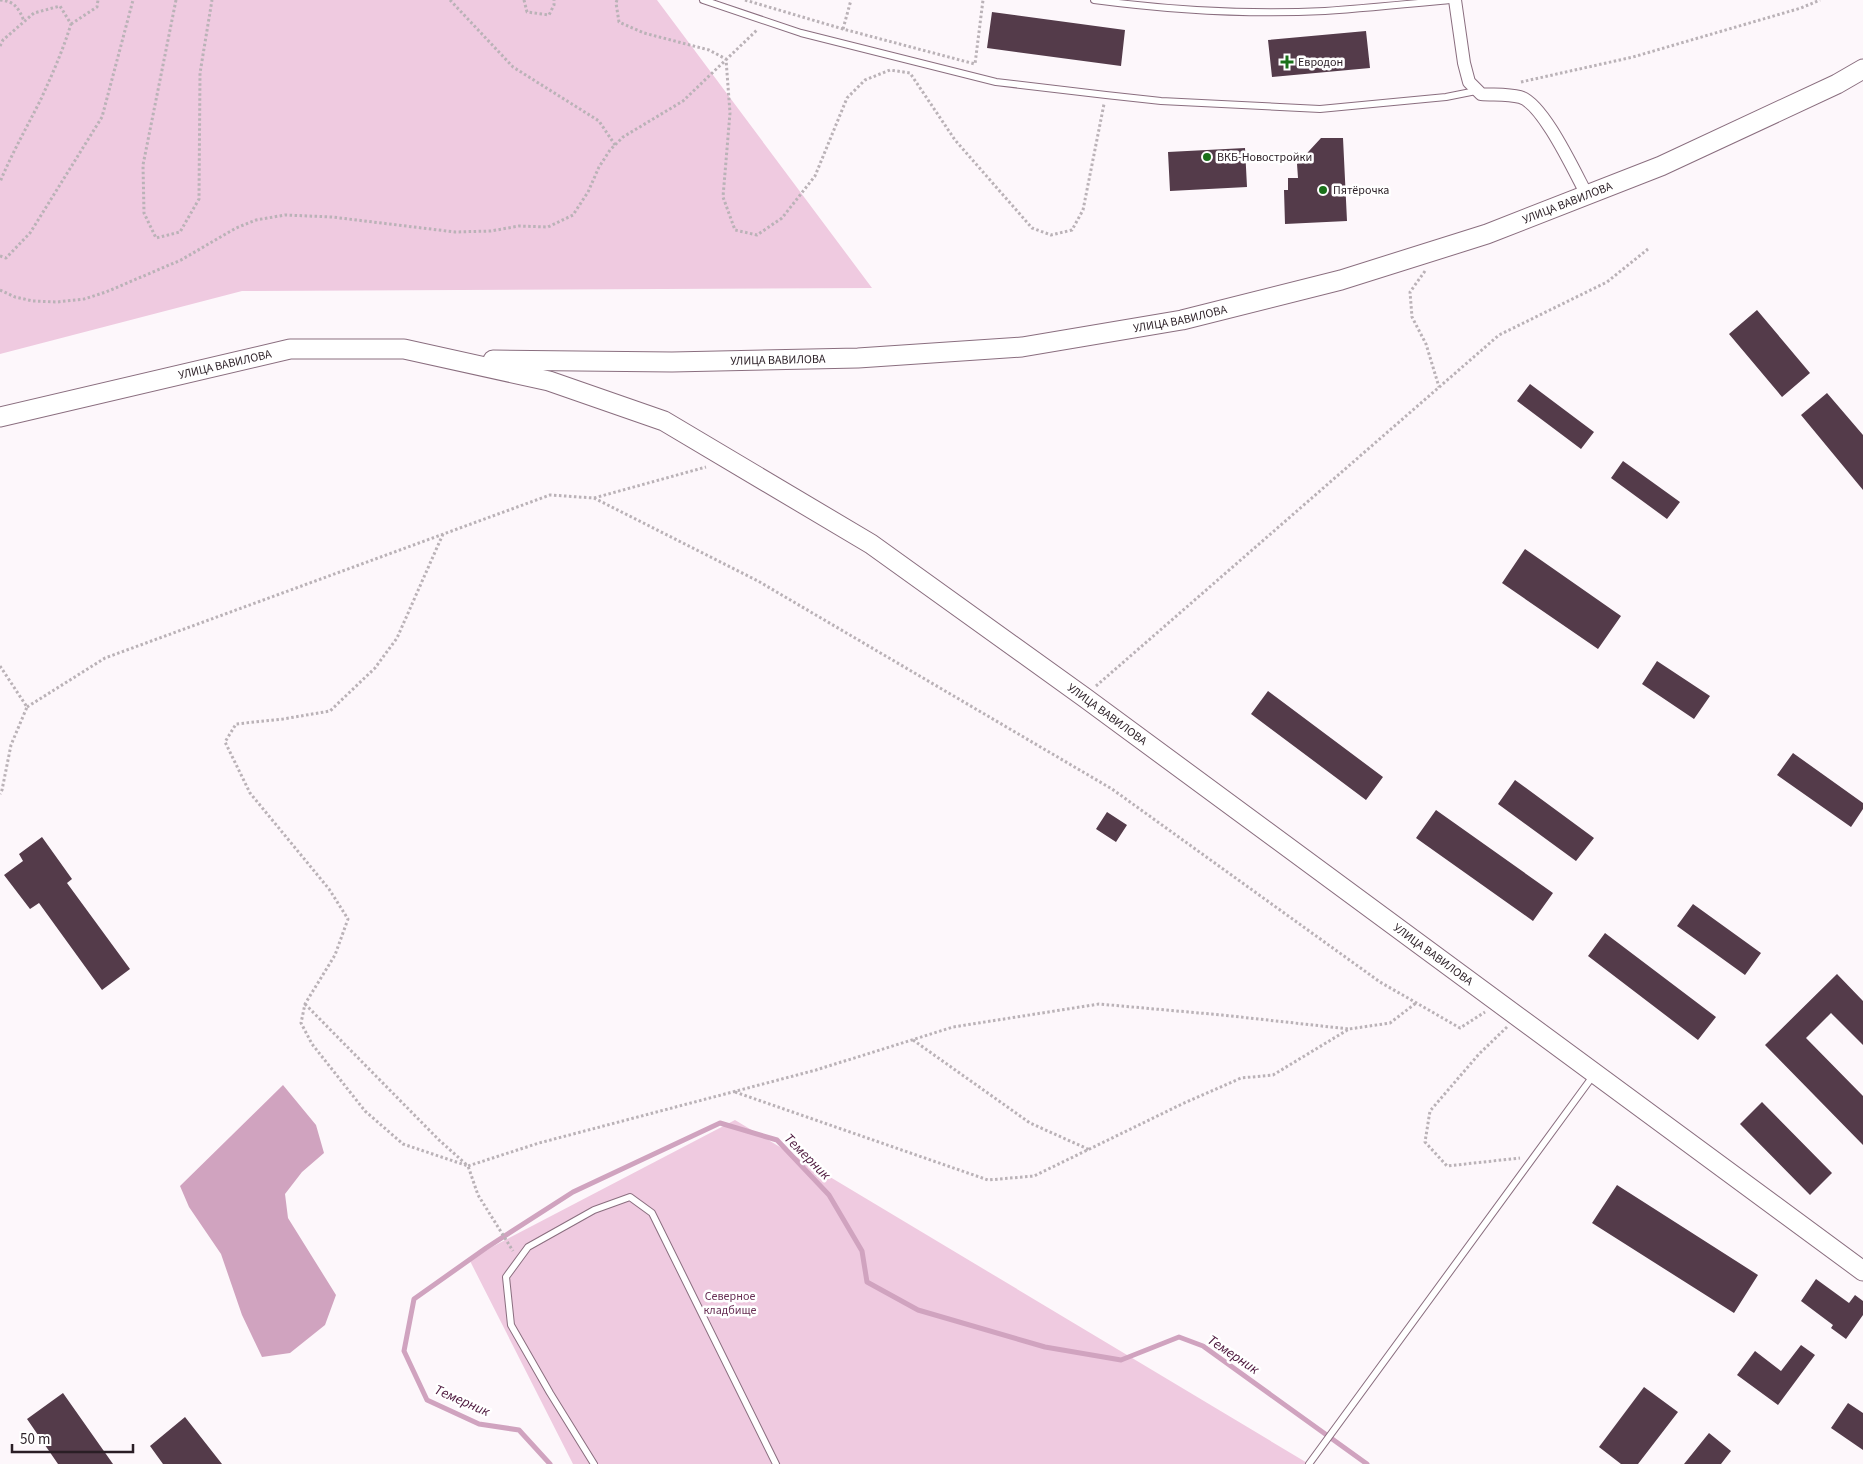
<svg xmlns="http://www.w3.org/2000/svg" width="1863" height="1464" font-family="'Source Sans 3',sans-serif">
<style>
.green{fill:#efcae0}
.water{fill:#d0a3bf}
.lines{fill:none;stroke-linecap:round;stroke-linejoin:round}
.stream{stroke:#d0a3bf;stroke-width:5}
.building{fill:#543b4a}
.lane-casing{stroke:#8a6e7f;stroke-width:8}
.street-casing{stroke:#8a6e7f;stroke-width:14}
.secondary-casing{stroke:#8a6e7f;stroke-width:21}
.path{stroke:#bab2b7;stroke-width:3;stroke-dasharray:2.5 2.5;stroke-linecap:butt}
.lane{stroke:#fff;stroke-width:6}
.street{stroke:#fff;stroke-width:12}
.secondary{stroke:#fff;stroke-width:19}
.poi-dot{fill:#1a701a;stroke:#fff;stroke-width:2}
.labels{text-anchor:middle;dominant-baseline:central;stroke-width:5;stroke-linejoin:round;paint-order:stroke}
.poi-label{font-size:12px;fill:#2a1e25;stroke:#fff;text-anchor:start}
.street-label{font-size:12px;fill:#2a1e25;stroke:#fff}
.park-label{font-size:12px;fill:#693156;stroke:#fff}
.water-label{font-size:14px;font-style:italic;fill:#4b153b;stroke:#fff}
</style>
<rect width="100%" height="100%" fill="#fdf7fb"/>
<path class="green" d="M0,0H657L872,288L242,291L0,354Z
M735,1120L1309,1464H573L469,1259Z"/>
<path class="water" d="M283,1085L316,1125L324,1153L302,1172L285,1194L288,1218L336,1295L325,1325L290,1353L262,1357L242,1315L221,1254L189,1207L180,1186Z"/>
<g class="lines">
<path class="stream" d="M550,1464L519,1430L479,1424L427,1400L404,1351L414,1299L486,1248L573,1192L720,1123L777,1140L829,1195L862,1251L867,1282L918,1310L1045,1347L1121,1360L1179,1337L1203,1346L1367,1464"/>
</g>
<path class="building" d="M992,12L1125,30L1121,66L987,48Z
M1366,31L1370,68L1272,77L1268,40Z
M1321,138H1343L1347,221L1285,224L1284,190H1288V178H1298L1297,164Z
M1245,148L1247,187L1170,191L1168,152Z
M1757,310L1810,373L1782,397L1729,334Z
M1530,384L1594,432L1581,449L1517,401Z
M1827,393L1863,435V490L1801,415Z
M1623,461L1680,502L1667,519L1611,478Z
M1525,549L1621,616L1598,649L1502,583Z
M1657,661L1710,696L1694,719L1642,684Z
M1268,691L1383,777L1366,800L1251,714Z
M1793,753L1863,803V809L1851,827L1777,775Z
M1515,780L1594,838L1576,861L1498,804Z
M1436,810L1553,893L1533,921L1416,838Z
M1107,812L1127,825L1116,842L1096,829Z
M42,837L72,879L67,883L130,969L102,990L39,903L30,909L4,875L23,861L19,854Z
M1693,904L1761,953L1745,975L1677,926Z
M1605,933L1716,1017L1698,1040L1588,956Z
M1837,974L1863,1001V1045L1831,1013L1806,1038L1863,1096V1145L1765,1045Z
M1762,1102L1832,1173L1810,1195L1740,1124Z
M1617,1185L1758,1275L1734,1313L1592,1223Z
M1816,1279L1849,1303L1855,1295L1863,1301V1315L1846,1339L1831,1328L1833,1325L1801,1301Z
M1801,1345L1815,1355L1778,1405L1737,1375L1755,1351L1781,1371Z
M1644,1387L1678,1412L1638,1464H1621L1599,1447Z
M63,1393L113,1464H58L27,1419Z
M1848,1403L1863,1413V1450L1831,1428Z
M185,1417L222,1464H163L150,1446Z
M1709,1433L1731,1451L1721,1464H1684Z"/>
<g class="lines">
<g class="lane-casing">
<path id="lane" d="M703,0L801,33L996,82L1106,95L1161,101L1320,109L1446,97L1476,91
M1094,0C1170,10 1248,15 1325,11C1367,8 1408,4 1450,0
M594,1464L550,1393L511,1325L506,1277L528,1247L594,1210L630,1197L652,1213L776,1464
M1309,1464L1593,1076"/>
</g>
<g class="street-casing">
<path id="street" d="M1455,0L1464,63L1469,82L1481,94C1493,95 1508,94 1520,97C1543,103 1575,173 1587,195"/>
</g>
<g class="secondary-casing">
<g id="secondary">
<path id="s1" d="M493,360L672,362L858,358L1022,347L1182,320L1341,280L1487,234L1661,166L1837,84L1863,69"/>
<path id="s2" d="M0,417L290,349H404L549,381L664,421L871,544L1084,697L1863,1271"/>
</g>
</g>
<path class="path" d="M0,0C15,1 19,9 24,21
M176,0L143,165L144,213L156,238L180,232L199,199L200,73L212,0
M450,0L513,67L599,121L615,145
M524,0L527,12L549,15L554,5V0
M617,0L616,3L619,22L644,33L709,50L726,59L730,113L723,197L735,230L757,235L782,218L815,176L847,98L865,80L890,70L910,73L955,140L1032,228L1051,235L1072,230L1083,210L1104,104
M745,0L843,29L975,64L983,0
M71,24L97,7L98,0
M843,29L851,0
M0,46L3,40L34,13L60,6L71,24C63,50 52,75 41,99C27,127 12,153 0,182
M1521,82L1633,57L1801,8L1820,0
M0,256L6,258L30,233L102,117L133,0
M1425,271L1410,292L1412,317L1426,344L1439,387
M0,290L15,297L33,301L57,302L84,299L106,292L181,260L236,228L256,220L285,215L332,217L455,232L491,231L519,226L548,227L573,215L588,192L599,167L610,150L623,137L683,101L757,30
M594,498L706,467
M443,534L397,638L375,668L330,711L283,719L236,724L225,742L250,793L329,889L348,919L335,955L305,1004L301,1023L312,1044L365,1111L403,1144L468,1166L478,1195L513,1251
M0,666L27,707L11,745L2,790L0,794
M1096,686L1499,335L1607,282L1648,249
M27,707L105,658L550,495L594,498L758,581L1112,789L1380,982L1460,1028L1485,1012
M305,1004L439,1140L468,1166L539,1143L816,1070L953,1027L1099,1004L1222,1015L1349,1029
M1507,1027L1479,1054L1430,1111L1425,1142L1447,1166L1520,1158
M913,1040L1030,1123L1090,1150
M735,1092L988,1180L1034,1176L1182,1104L1241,1078L1273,1075L1349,1029L1390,1023L1416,1003"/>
<use href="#lane" class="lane"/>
<use href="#street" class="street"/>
<use href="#secondary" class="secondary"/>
</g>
<g class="poi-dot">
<path d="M1284.5 54.5h5v5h5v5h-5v5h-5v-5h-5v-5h5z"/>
<circle cx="1207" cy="157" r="5"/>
<circle cx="1323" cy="190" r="5"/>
</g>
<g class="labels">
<g class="poi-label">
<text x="1298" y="62">Евродон</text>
<text x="1217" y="157">ВКБ-Новостройки</text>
<text x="1333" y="190">Пятёрочка</text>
</g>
<g class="street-label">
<text stroke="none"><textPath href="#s1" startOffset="1095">УЛИЦА ВАВИЛОВА</textPath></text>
<text stroke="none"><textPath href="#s1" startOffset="690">УЛИЦА ВАВИЛОВА</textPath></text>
<text stroke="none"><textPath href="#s1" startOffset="285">УЛИЦА ВАВИЛОВА</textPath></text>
<text stroke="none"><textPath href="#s2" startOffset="231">УЛИЦА ВАВИЛОВА</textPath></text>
<text stroke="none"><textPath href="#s2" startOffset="1214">УЛИЦА ВАВИЛОВА</textPath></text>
<text stroke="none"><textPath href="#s2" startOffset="1619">УЛИЦА ВАВИЛОВА</textPath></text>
</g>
<g class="park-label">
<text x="730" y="1296">Северное<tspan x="730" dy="14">кладбище</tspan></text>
</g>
<g class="water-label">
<text transform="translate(807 1157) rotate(45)">Темерник</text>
<text transform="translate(1233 1355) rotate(34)">Темерник</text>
<text transform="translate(462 1401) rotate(24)">Темерник</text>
</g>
</g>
<path d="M12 1444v8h121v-8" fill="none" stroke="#2a1e25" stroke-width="2.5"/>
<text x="20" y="1444" font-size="15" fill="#2a1e25" stroke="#ffffff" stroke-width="4" paint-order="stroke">50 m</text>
</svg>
